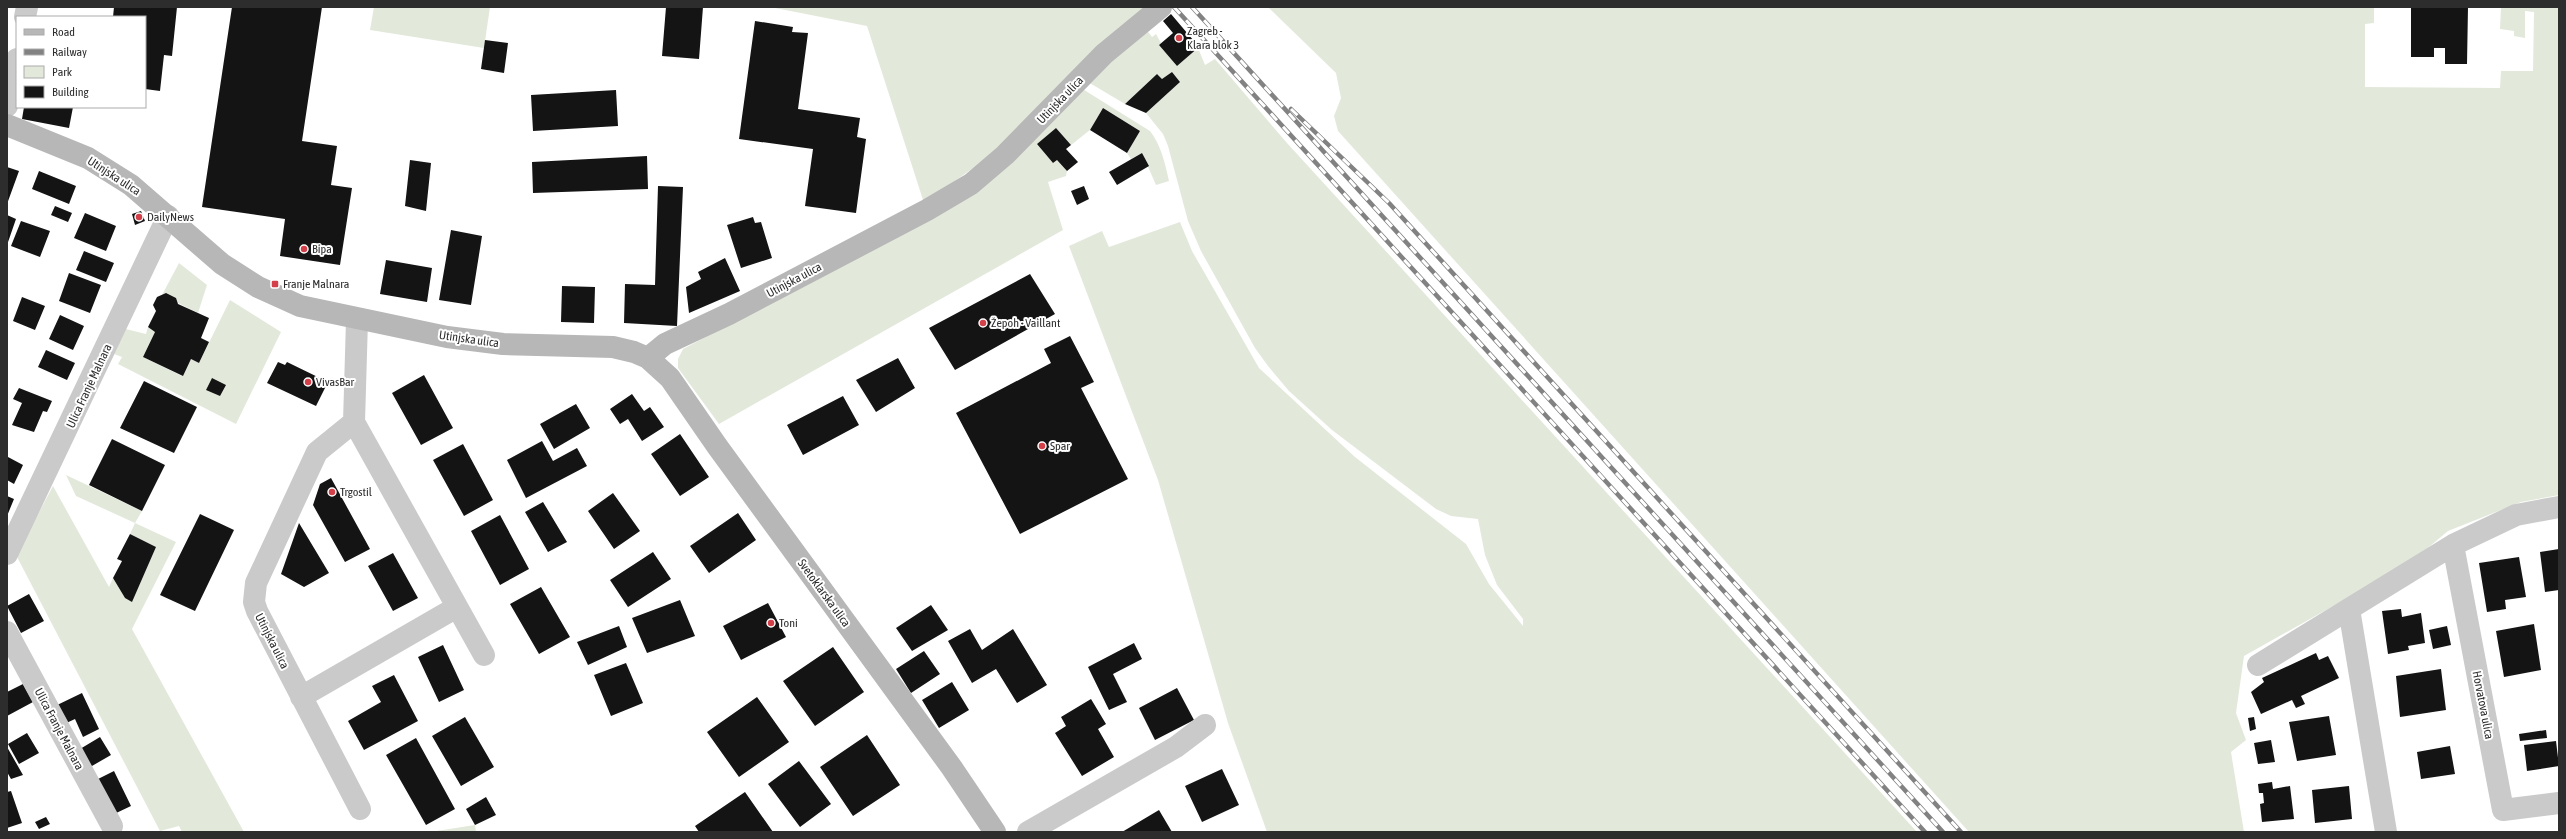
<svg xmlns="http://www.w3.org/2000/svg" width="2566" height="839" font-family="'Asap Condensed',sans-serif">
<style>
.green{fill:#e2e9db}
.building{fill:#141414}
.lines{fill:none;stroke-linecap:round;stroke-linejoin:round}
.street{stroke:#cacaca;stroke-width:22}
.secondary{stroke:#b7b7b7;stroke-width:22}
.rail-casing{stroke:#828282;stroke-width:4.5}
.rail{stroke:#fff;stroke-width:3;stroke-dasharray:9;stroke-linecap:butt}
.poi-dot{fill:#d34049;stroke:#fff;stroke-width:1.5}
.labels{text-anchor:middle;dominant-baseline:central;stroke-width:4;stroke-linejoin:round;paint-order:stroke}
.poi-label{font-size:12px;fill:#2d2d2d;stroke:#fff;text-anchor:start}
.street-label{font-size:12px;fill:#2d2d2d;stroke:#fff}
</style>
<rect width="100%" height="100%" fill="#fff"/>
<path class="green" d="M374,7H490L484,48L370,30Z
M770,7H1146L1012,136L973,168L924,203L867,26Z
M1268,7H2374V23L2365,24V87L2500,88L2501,71H2533L2534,12L2525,11V38L2514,36V31L2500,29L2501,7H2559V495L2521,502L2448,531L2417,557L2390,574L2244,656L2236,713L2246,740L2231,752L2244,832H1969L1338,131L1334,116L1341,98L1336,73Z
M1146,29L1152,37L1156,34L1161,43L1159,45L1177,66L1198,48L1205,65L1215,59L1287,143L1917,832H1267L1228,723L1158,480L1069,246L1102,231L1109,247L1180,222L1192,251L1259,368L1355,457L1466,544L1489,584L1523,626V619L1497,585L1485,555L1478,519L1451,516L1436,509L1332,430L1289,391L1268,366L1255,348L1201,251L1188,221L1168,146L1163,134L1146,113L1180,82L1172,72L1162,79L1157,74L1125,104L1088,82Z
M1081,88L1150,131C1161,145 1165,163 1169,181L1156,185L1142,153L1131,159L1127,153L1140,131L1103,108L1090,130L1071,145L1056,128L1037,144L1053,163L1057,160L1067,171L1066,176L1048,182L1063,230L719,424L678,368V359L683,349L883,242Z
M179,263L207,285L198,313L162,295Z
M230,300L281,332L236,424L118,364L122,357L114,354L126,329L146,334L148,327L155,332L143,357L182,376L191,359L199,363Z
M66,475L142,511L135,523L176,542L132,629L244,832H182L179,826L160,831L16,555L53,486L109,587L113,578L125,598L132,601L156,547L130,534L135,523L76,496Z
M475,825L476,832H430Z"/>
<path class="building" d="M114,7H177L172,56L164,55L160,91L145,89V17H113Z
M232,7H322L302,141L337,146L331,185L352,188L340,265L280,256L285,219L202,207Z
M666,7H703L699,59L662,56Z
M2411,7H2468L2467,64H2445V48H2434V57H2411Z
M1171,14L1199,47L1177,66L1159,45L1173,33L1163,21Z
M755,21L793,27L792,32L808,33L798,109L860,118L857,137L866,139L856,213L805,206L813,149L739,139Z
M485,40L508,43L504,73L481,69Z
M1172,72L1180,82L1146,113L1125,104L1157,74L1162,79Z
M616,90L618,126L533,131L531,95Z
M24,107H73L69,128L22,119Z
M1103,108L1140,131L1127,153L1090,130Z
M1056,128L1071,145L1066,149L1078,162L1067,171L1057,160L1053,163L1037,144Z
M1142,153L1149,166L1117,185L1109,172Z
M647,156L648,189L533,193L532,162Z
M410,160L431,163L426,211L405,206Z
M7,167L19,171L7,204Z
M39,171L76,186L69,204L32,189Z
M658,186L683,187L677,326L624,323L625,284L655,285Z
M1084,186L1089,199L1077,205L1071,191Z
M55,206L72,213L68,222L51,215Z
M141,211L145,221L135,225L132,214Z
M85,213L116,226L106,251L74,238Z
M7,215L16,219L7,245Z
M753,217L755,223L761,222L772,258L741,268L727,225Z
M21,221L50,231L40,257L11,246Z
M451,230L482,236L471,305L439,300Z
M84,251L114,263L106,282L76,270Z
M725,258L740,291L689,313L686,287L701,279L698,272Z
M386,260L432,268L427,302L380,294Z
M69,273L101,285L90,313L59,301Z
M1030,274L1055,314L955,370L929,328Z
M562,286L595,287L594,323L561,322Z
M166,293L176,298L178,304L209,318L201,338L209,342L199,363L191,359L183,376L143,357L155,332L148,327L156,311L153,305L157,297Z
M22,297L45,306L35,330L13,321Z
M60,315L84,326L73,350L49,339Z
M1070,336L1094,382L1081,388L1128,479L1020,534L956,413L1051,363L1044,349Z
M46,350L75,363L67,380L38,367Z
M898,358L915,388L876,412L856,380Z
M278,362L285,365L287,362L328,382L316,406L267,383Z
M424,375L453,428L421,445L392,393Z
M212,378L226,385L220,396L206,390Z
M144,381L197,407L174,453L120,428Z
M19,388L52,401L47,412L43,411L34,432L12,425L22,403L13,399Z
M632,394L644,411L650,407L664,427L642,441L628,419L620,424L610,409Z
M843,396L859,425L803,455L787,425Z
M576,404L590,428L554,449L540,424Z
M680,434L709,477L680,496L651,454Z
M112,439L165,465L142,511L89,485Z
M542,441L553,461L577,448L587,466L526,498L507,460Z
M463,444L493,500L464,516L433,460Z
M8,457L23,465L14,484L7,480Z
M331,478L370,549L345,562L313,505L320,484Z
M613,493L640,531L614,549L588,511Z
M7,496L14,499L7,516Z
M543,502L567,542L548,552L525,512Z
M738,513L756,540L709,573L690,546Z
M200,514L234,530L195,611L160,595Z
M500,515L529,569L500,585L471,531Z
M299,523L329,573L304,587L281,574Z
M130,534L156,547L132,602L125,598L113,578L122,561L117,559Z
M2559,549V590L2545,592L2540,552Z
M653,552L671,579L628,607L610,580Z
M393,553L418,598L393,611L368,566Z
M2519,557L2526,597L2505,600L2506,609L2487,612L2479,563Z
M541,587L570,637L539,654L510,604Z
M29,594L44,621L21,633L7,606Z
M680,600L695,636L647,653L632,618Z
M768,603L786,637L741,660L723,626Z
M931,605L948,630L912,651L896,628Z
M2401,609L2402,617L2421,613L2425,643L2408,646L2409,650L2388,654L2382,611Z
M2534,624L2541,670L2504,677L2496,631Z
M619,626L627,647L588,665L577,642Z
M2447,626L2451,645L2433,649L2429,630Z
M970,629L982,650L1013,629L1047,685L1017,703L996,669L972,683L948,641Z
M1134,643L1142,659L1113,674L1127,702L1109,710L1088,667Z
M443,645L464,690L439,702L418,657Z
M833,647L864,692L815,726L783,681Z
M924,651L940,674L911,693L896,669Z
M2316,653L2319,660L2328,656L2339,678L2301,696L2305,704L2296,708L2292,700L2261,714L2251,692L2264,682L2262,678Z
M626,663L643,703L611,716L594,675Z
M2441,669L2446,710L2400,717L2396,676Z
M394,675L418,721L364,750L348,721L381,702L372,686Z
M952,682L969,710L939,728L922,700Z
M23,684L33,702L7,716V692Z
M1177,688L1194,720L1155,740L1139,708Z
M82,693L99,729L83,737L75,719L62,725L53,707Z
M757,697L789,742L739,777L707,732Z
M1091,699L1106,724L1098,729L1114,757L1082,776L1055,733L1066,726L1061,717Z
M2329,716L2336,755L2297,761L2289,722Z
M465,717L494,767L461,786L432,736Z
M2254,717L2256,729L2250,731L2248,718Z
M2546,730L2547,738L2520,741L2519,734Z
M27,733L39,753L19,764L8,744Z
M867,735L900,785L853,816L820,767Z
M100,737L111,755L85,770L75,752Z
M416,738L455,809L426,825L386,755Z
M2271,740L2275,762L2258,764L2254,743Z
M2556,741L2559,766L2527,771L2524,745Z
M2450,746L2455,774L2421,779L2417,752Z
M7,747L23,775L11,779L7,772Z
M799,761L831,804L800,827L768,784Z
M1222,769L1239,805L1202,822L1185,786Z
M114,771L131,806L112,815L94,781Z
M2272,782L2273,789L2290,786L2294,819L2262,822L2260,804L2264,803L2263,793H2259L2258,784Z
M2349,786L2352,819L2315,823L2312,790Z
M11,791L22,823L7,828V792Z
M745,792L773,832H699L695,826Z
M486,797L496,815L475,825L466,809Z
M1159,810L1172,832H1122Z
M46,817L50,824L39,829L35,822Z"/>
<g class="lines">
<path class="street" d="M25,17L27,7
M7,106L17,59
M357,320L354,422L317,452L256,583L254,602L257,611L360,809
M354,422L484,655
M2559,507L2516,515L2453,545L2503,810L2559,803
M7,554L168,216
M2349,609L2386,832
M7,632L112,826
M2258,665L2453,545
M301,697L457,607
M1028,832L1176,747L1205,725"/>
<path class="secondary" d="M7,125L88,158L131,185L222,264L258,287L300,306L447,337L503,344L613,347L634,352L648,358L670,378L717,446L952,768L995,832
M648,358L665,344L729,314L927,210L971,184L1005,155L1104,54L1161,7"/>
<g class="rail-casing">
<path id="rail" d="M1174,7L1925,832
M1192,7L1943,832
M1291,109L1389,203L1961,832"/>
</g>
<use href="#rail" class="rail"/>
</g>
<g class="poi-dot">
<circle cx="1179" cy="38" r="4"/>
<circle cx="139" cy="217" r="4"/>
<circle cx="304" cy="249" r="4"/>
<rect x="271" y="280" width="8" height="8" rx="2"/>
<circle cx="983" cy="323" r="4"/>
<circle cx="308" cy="382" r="4"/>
<circle cx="1042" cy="446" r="4"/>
<circle cx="332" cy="492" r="4"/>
<circle cx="771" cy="623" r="4"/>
</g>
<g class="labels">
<g class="poi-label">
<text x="1187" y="31">Zagreb -<tspan x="1187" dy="14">Klara blok 3</tspan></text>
<text x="147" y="217">DailyNews</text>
<text x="312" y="249">Bipa</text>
<text x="283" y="284">Franje Malnara</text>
<text x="991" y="323">Žepoh - Vaillant</text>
<text x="316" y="382">VivasBar</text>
<text x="1050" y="446">Spar</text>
<text x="340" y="492">Trgostil</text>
<text x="779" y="623">Toni</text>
</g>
<g class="street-label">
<text transform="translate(1060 100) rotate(-46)">Utinjska ulica</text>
<text transform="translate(114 176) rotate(33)">Utinjska ulica</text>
<text transform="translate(794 280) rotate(-28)">Utinjska ulica</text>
<text transform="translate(469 339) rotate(8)">Utinjska ulica</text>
<text transform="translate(89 386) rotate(-65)">Ulica Franje Malnara</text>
<text transform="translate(824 593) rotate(54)">Svetoklarska ulica</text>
<text transform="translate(272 641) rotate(63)">Utinjska ulica</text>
<text transform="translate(2483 705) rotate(79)">Horvatova ulica</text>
<text transform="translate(59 729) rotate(62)">Ulica Franje Malnara</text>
</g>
</g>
<rect width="2566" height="839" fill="none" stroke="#2d2d2d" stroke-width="16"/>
<rect x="16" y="16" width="130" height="92" fill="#ffffff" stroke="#ababab"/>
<rect x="24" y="29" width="20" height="6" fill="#b7b7b7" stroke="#ababab"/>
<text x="52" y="36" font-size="12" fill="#2d2d2d">Road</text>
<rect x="24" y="49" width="20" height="6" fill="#828282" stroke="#ababab"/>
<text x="52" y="56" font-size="12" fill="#2d2d2d">Railway</text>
<rect x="24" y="66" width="20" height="12" fill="#e2e9db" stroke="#ababab"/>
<text x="52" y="76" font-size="12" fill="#2d2d2d">Park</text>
<rect x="24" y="86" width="20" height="12" fill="#141414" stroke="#ababab"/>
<text x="52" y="96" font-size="12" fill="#2d2d2d">Building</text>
</svg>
